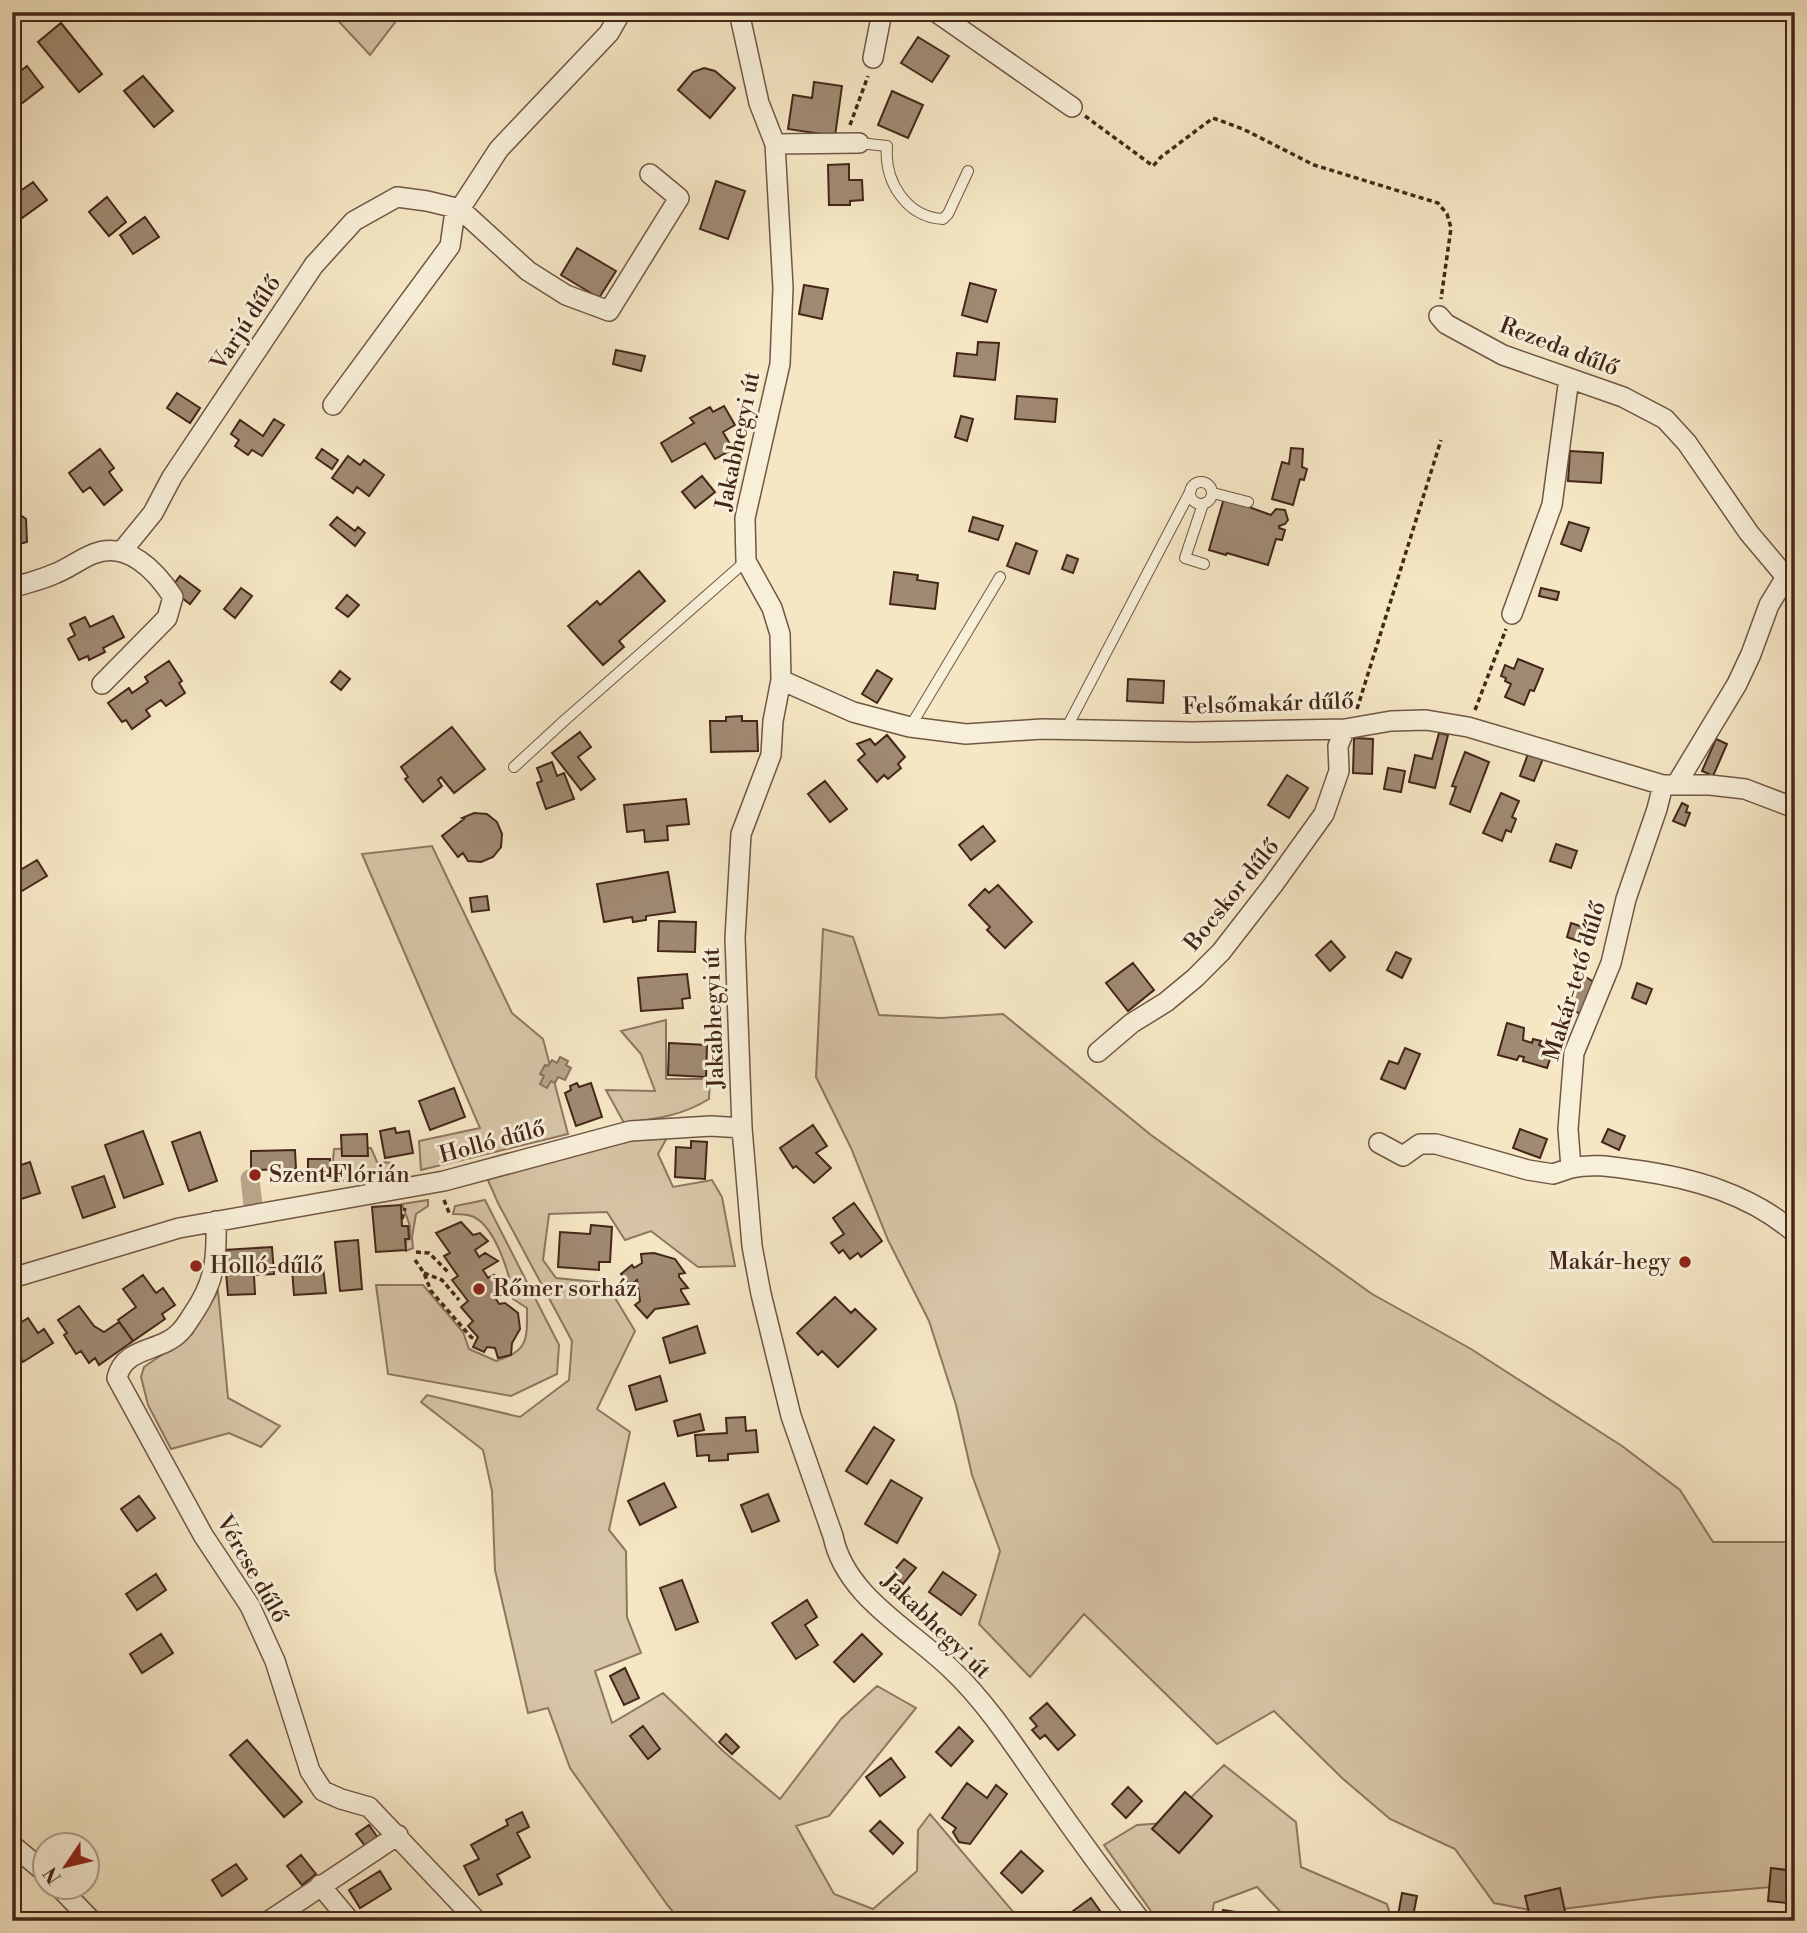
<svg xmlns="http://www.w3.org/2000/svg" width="1807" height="1933" font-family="'Libre Bodoni',serif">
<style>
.green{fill:#d7c5a7;stroke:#8e7660;stroke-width:2}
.water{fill:#b9a58a;stroke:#8a725d;stroke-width:2}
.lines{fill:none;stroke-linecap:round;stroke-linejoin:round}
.stream{stroke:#8a725d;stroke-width:6}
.canal{stroke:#b9a58a;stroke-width:19}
.building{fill:#a08a72;stroke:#442619;stroke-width:2}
.service-casing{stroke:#705644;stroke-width:12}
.minor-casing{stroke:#705644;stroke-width:22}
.path{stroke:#442619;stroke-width:3.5;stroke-dasharray:5 3.5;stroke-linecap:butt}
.service{stroke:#f8efd9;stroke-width:10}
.minor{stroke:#f8efd9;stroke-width:19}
.poi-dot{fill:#8f2418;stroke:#f8efd9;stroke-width:2.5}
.labels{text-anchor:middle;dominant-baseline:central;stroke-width:6;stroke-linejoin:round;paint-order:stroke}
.street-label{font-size:23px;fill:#442619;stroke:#f8efd9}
.poi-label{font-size:23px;fill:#442619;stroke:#f8efd9;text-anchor:start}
</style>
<rect width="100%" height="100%" fill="#f5e6c4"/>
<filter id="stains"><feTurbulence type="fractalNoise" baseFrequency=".00286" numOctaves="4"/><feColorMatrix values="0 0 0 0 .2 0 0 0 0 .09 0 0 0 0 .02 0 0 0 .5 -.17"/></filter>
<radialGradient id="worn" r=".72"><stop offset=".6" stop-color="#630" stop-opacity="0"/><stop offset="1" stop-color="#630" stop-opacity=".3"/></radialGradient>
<path class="green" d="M330,12H403L370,55Z
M432,846L512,1013L543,1039L568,1134L421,1170L419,1141L480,1128L362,854Z
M823,929L853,937L879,1015L941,1018L1003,1014L1151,1135L1372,1294L1471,1349L1622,1446L1680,1490L1713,1542H1795V1885L1657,1897L1540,1912L1494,1903L1455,1849L1390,1819L1342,1778L1274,1711L1217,1744L1084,1614L1030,1677L979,1624L1000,1551L972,1475L956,1405L929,1321L888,1240L851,1148L816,1077Z
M666,1020V1079H710L709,1099C682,1116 655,1119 624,1123L606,1090L655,1091L641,1054L621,1031Z
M670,1132L658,1154L673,1187L712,1180L722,1197L735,1266L698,1267L651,1231L625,1240L607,1212L549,1214L543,1260L556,1278L606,1283L635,1331L597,1409L630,1432L609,1530L626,1551L627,1617L641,1653L595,1671L612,1723L663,1693L723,1751L780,1799L841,1719L877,1686L916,1708L829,1816L796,1826L834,1894L873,1909L917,1871L918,1830L930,1814L1021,1921H681L668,1906L570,1768L548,1708L528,1713L495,1570L492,1491L483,1450L421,1402L427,1395L520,1417L569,1380L572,1341L498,1203L487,1178L497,1171Z
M371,1148L377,1162L393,1163L395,1171L331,1183L334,1149Z
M428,1200V1206L416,1214L412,1237L413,1248L406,1251V1240L410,1239V1226L402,1204Z
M485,1200L559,1345L557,1374L511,1396L388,1374L376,1285H423L463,1332L469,1349L496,1361C529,1351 527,1339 527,1308L513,1299C511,1277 496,1228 474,1217C468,1214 460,1214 453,1214L455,1206Z
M218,1291L228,1398L280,1426L261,1447L229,1433L171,1449L148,1405L141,1377L144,1367L192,1334Z
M1224,1765L1296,1822L1301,1867L1387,1904L1392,1921H1289L1257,1887L1214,1903L1211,1921H1158L1104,1845L1137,1825L1165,1823Z"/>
<path class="water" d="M560,1057L568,1061L566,1065L571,1068L565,1080L558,1077L555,1083L551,1081L547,1088L540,1084L544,1076L540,1074L545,1065L548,1066L552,1060L557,1063Z"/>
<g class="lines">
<path class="stream" d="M1771,1921H1786"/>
<path class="canal" d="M250,1179L253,1205"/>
</g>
<path class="building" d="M61,23L102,74L79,92L38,42Z
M918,37L949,56L932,82L901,63Z
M27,66L43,87L12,111V78Z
M704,68L715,71L735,88L710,118L678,90L693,72Z
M143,76L173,111L154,127L124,91Z
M814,82L842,86L835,136L788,129L793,95L812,98Z
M892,91L923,105L908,138L878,125Z
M849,164V180H862L863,200L850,201V205H829L828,165Z
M716,181L745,191L728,239L700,229Z
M33,182L47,200L22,218L12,204V197Z
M107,197L126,222L109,236L89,212Z
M145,217L159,237L133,254L120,235Z
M577,248L616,271L599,298L561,275Z
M970,283L996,290L987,322L962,315Z
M804,285L828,289L822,319L799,314Z
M978,342L999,343L995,380L954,376L957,353L977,355Z
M616,350L645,356L641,371L613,364Z
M177,393L200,408L190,423L167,408Z
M1017,396L1057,399L1055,422L1015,419Z
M724,406L735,425L723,432L733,449L715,459L705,443L672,462L661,443L694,423L690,418L710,407L713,412Z
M961,416L973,419L967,441L955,437Z
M274,419L284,425L262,456L252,450L248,455L235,446L239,440L231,434L240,420L263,436Z
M1291,448L1303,449L1302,467L1307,469L1304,480L1300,479L1293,505L1272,499L1282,462L1289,464Z
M100,449L114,468L109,472L122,490L104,505L90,487L83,492L69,473Z
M322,449L338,460L332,469L316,458Z
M1570,451L1603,453L1601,483L1568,481Z
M348,456L360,465L364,460L384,475L369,496L357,487L353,493L332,478Z
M702,476L715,492L695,508L682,492Z
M1224,498L1271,515L1276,509L1285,510L1288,520L1285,524L1279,526V528L1285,530L1282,540L1276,539L1268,565L1227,553L1226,555L1209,550Z
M12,509L26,519L27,542L12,546Z
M337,517L355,531L358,527L365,533L355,546L330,525Z
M973,517L1003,526L998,540L969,531Z
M1569,522L1589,528L1581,551L1561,544Z
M1016,543L1037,551L1029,574L1007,566Z
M1067,555L1078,559L1073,573L1062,569Z
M639,571L665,601L619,641L624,647L603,665L568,626L597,601L600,605Z
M894,572L918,575L917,580L938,583L935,609L890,604Z
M180,576L200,591L190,604L170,589Z
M241,588L252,596L235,618L224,609Z
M1541,588L1559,592L1557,600L1539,596Z
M347,595L359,605L348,617L336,608Z
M113,616L124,637L103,648L105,652L89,660L88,656L79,660L68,639L75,635L70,624L85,617L90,627Z
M1518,659L1543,669L1534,691L1530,690L1524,705L1505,697L1511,684L1505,681L1506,678L1501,676L1505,665L1514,669Z
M169,661L182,681L179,683L185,693L166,706L161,700L146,710L150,716L132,729L126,720L122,722L108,703L129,688L132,693L148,682L145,677Z
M877,670L892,679L877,703L862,694Z
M340,671L350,679L341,690L331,682Z
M1128,679L1164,681L1163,703L1127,701Z
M742,716V721H757L758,751L711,752L710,721H726V717Z
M452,727L485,769L454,793L441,777L438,780L442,786L423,802L405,779L408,777L401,767Z
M580,732L591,747L578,757L595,779L581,790L552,753Z
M1439,733L1448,735L1435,788L1409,782L1415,755L1432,759Z
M887,735L905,757L898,764L901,768L888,779L884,775L877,782L858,760L865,754L857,744L870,739L875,745Z
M1354,738L1373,739L1372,774L1353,773Z
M1716,739L1727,744L1713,776L1702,771Z
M1529,751L1544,756L1534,781L1520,776Z
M1465,752L1489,762L1470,812L1450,804L1456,787L1452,786Z
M552,762L557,776L564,773L574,799L546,809L537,783L542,781L537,768Z
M1388,768L1405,771L1401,792L1384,789Z
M1287,775L1308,788L1289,818L1268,805Z
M825,781L847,809L830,822L808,794Z
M1501,793L1519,801L1512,817L1516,819L1511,832L1506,830L1502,841L1483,833Z
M686,799L689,824L667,826L668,840L645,842L644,830L627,832L624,805Z
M1682,803L1688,806L1686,812L1690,813L1685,826L1673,821Z
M474,813L487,814L497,822L502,834L501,847L493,857L481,862L468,861L463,853L458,857L442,836L464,819L462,818Z
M983,826L995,841L971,860L959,845Z
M1556,844L1577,851L1571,868L1550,861Z
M37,860L47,876L17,894L12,887V875Z
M668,872L675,912L646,916V920L633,922L632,917L604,922L597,884Z
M998,885L1032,922L1005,948L987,930L990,927L969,905L985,889L989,893Z
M487,896L489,910L472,912L470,898Z
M659,921L696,922L695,952L658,951Z
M1571,923L1595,931L1590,945L1567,937Z
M1331,941L1345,957L1330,971L1316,955Z
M1396,952L1411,959L1402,978L1387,970Z
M1133,963L1154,990L1128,1011L1106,983Z
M687,974L690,998L682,999L683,1008L641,1011L638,978Z
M1584,976L1599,985L1582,1015L1568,1007Z
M1637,983L1652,989L1646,1004L1632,998Z
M1507,1023L1524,1028L1523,1040L1532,1043L1533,1039L1541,1041L1539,1045L1553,1050L1547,1068L1523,1061L1524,1057L1519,1056L1517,1060L1498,1055Z
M669,1043L707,1045L706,1077L668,1075Z
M1405,1048L1420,1054L1405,1089L1381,1079L1389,1061L1398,1064Z
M577,1083L579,1087L591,1083L602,1117L576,1126L565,1093L571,1090L570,1086Z
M454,1088L465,1117L430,1130L419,1101Z
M813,1125L827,1146L816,1153L831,1168L814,1183L796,1166L793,1168L780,1148Z
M395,1128L396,1133L409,1131L413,1153L385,1158L380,1131Z
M1520,1129L1547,1139L1540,1158L1513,1148Z
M1608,1129L1625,1136L1619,1150L1602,1142Z
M143,1131L163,1184L124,1198L105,1145Z
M200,1132L217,1181L189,1191L172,1142Z
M367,1134L368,1156H342L341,1135Z
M691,1141L707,1142L705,1179L675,1177L676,1147L691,1148Z
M295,1150L296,1169L251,1170V1151Z
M308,1159H330V1176L308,1175Z
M30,1162L40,1193L12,1202V1168Z
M104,1176L115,1207L83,1218L72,1187Z
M854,1203L882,1241L861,1257L858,1253L850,1259L843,1250L839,1253L831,1243L844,1234L833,1218Z
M401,1205L402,1226H408L409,1239H405L406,1250L376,1252L372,1207Z
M461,1222L473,1235L480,1233L488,1241L475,1250L479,1257L485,1253L498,1261L483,1270L488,1278L494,1275L507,1284L493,1294L499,1304L505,1303L518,1313L520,1329L512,1343L511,1355L498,1358L495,1348L487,1347L484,1352L473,1347L478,1337L468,1326L473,1321L461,1307L468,1301L452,1280L458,1276L444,1256L450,1253L436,1233Z
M591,1225L612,1227L610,1262H599V1270L558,1267L560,1232L590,1234Z
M358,1240L362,1289L340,1291L335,1242Z
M272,1247L274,1274L254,1275L255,1294L228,1295L224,1250Z
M654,1253L675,1259L685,1273L679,1274V1277L688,1288L681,1289V1291L689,1304L655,1309L647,1318L635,1305L640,1301L637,1280L630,1286L621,1274L632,1265L634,1268L642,1263L641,1254Z
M323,1267L326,1293L294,1295L292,1269Z
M143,1275L156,1293L163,1288L175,1305L162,1314L165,1319L133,1341L118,1320L136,1307L123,1289Z
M835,1297L851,1313L855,1309L876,1329L838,1367L822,1351L818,1355L797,1333Z
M79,1306L94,1326L104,1332L119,1322L133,1341L99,1365L95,1358L89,1363L81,1351L76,1354L64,1335L67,1333L58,1320Z
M28,1318L38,1333L44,1329L53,1343L23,1362L12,1345V1328Z
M697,1326L705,1353L670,1363L663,1338Z
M660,1376L667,1401L636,1410L629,1386Z
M700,1414L704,1430L678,1436L674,1421Z
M745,1417L746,1431L756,1430L758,1452L728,1454V1460L709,1461V1455L697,1456L695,1435L727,1433L726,1418Z
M874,1427L894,1440L867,1484L846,1471Z
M891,1480L922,1498L897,1543L865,1524Z
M664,1483L676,1507L640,1525L628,1501Z
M768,1494L779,1521L752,1532L741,1505Z
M139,1496L155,1518L137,1531L121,1509Z
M904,1559L916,1568L903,1584L891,1574Z
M943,1572L976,1595L961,1615L929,1592Z
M156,1574L166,1590L137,1610L126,1594Z
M682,1580L698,1622L676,1630L660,1588Z
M807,1600L817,1617L805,1625L818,1645L796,1659L772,1623Z
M161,1634L173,1653L142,1673L130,1654Z
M862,1634L882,1654L854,1682L834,1662Z
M625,1668L639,1698L624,1705L610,1676Z
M1047,1703L1075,1735L1058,1750L1045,1735L1040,1739L1032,1730L1037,1726L1030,1718Z
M643,1726L660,1749L648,1759L630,1736Z
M959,1727L973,1741L951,1766L936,1752Z
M726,1734L739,1747L732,1754L719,1742Z
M247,1740L302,1802L284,1817L230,1755Z
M891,1758L905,1777L880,1796L866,1777Z
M967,1783L987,1798L996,1785L1007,1794L970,1844L959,1842L953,1832L956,1828L942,1818Z
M1128,1787L1142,1801L1126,1818L1112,1804Z
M1185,1792L1212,1816L1179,1853L1152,1829Z
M522,1812L529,1827L517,1833L530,1857L497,1875L502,1884L479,1895L464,1866L479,1859L471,1845L508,1825L506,1820Z
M880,1821L903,1843L893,1854L870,1831Z
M369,1825L378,1838L366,1847L356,1834Z
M1021,1851L1043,1871L1022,1893L1001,1873Z
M301,1855L316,1874L302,1885L287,1866Z
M236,1864L247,1879L222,1896L212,1880Z
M1771,1868L1795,1871V1904L1768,1901Z
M380,1871L391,1889L360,1908L349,1890Z
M1560,1888L1567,1921H1531L1525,1896Z
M1402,1893L1417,1896L1412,1921H1397Z
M1091,1898L1105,1918L1102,1921H1063L1062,1919Z
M1223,1910L1255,1915L1253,1921H1220Z
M1478,1914L1481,1921H1455Z"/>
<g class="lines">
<g class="service-casing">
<path id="service" d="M859,143L887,146C884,181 906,217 943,219L948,214L968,171
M1190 493a11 11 0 1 1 22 0a11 11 0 1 1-22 0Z
M1213,493L1248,502
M1203,504L1185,558L1204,564
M910,727L1000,577
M1066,729L1191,490
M514,767L565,720L746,561"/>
</g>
<g class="minor-casing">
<path id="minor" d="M739,12L759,103L775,144L783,288L780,364L745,518L746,561L772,608L780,634L781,680L773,721L771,755L741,834L735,938L742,1128L752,1246L761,1294L791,1416L833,1536C845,1596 910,1629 951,1669C987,1703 1015,1747 1043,1787C1075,1833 1107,1877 1141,1921
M936,12L1072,107
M873,58L882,12
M775,144L859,143
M1439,316L1446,324L1503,355L1623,397L1665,419L1687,443L1749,533L1786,577L1769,605L1751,654L1737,684L1676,785
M333,405L450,246L454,218L499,149L609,33L621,12
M122,551L153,513L172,477L314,265L354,221L397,197L427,201L460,209L528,271L566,295L609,311L679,198L650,174
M12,588C26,583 41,580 54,574C68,569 80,559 93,554C127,540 156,571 173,597L167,618L102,684
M1512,614L1552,505L1569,378
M781,680L853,712L910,727L966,734L1042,729L1193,732L1345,729L1391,721L1426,720L1468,727L1663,785H1710L1745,789L1795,808
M1663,785L1657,809L1626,899L1611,963L1574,1053L1568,1129L1571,1168C1593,1163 1613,1167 1635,1170C1693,1178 1750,1194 1795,1233
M1098,1052L1132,1023L1166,1002L1195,978L1221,952L1273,885L1324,814L1339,771L1338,746L1345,729
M1379,1143L1403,1156L1420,1144H1436L1528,1170L1553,1174L1571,1168
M216,1221C217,1259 215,1282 193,1314C189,1320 185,1327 180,1332C160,1353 124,1346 117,1378L203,1535L250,1606L275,1661L310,1771L323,1791L341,1799L369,1807L477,1921
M12,1278L179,1228L444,1181L630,1131L711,1126L742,1128
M12,1845L46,1873
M320,1885L350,1921
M60,1888L92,1921
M269,1921L398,1835"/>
</g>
<path class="path" d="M1085,116L1153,166L1161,157L1213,118L1243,129L1314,165L1438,203L1447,214L1451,228L1441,299
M850,125L868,76
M1357,709L1441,440
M1475,710L1506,629
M444,1200L450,1215
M402,1219L405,1208
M416,1252L429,1253L448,1272
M415,1260L424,1273L431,1291L471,1337L476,1340
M424,1273L442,1280L459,1300"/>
<use href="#service" class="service"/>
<use href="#minor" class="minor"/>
</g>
<g class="poi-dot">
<circle cx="255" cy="1175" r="7"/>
<circle cx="1685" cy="1262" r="7"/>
<circle cx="196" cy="1266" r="7"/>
<circle cx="479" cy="1289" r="7"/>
</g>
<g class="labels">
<g class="street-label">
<text transform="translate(246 323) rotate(-57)">Varjú dűlő</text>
<text transform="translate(1559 347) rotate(21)">Rezeda dűlő</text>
<text transform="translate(738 441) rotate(-78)">Jakabhegyi út</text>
<text transform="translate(1268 704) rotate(-2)">Felsőmakár dűlő</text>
<text transform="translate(1232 895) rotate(-51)">Bocskor dűlő</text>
<text transform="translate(1575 981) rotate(-73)">Makár-tető dűlő</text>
<text transform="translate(714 1018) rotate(-92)">Jakabhegyi út</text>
<text transform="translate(492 1142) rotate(-15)">Holló dűlő</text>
<text transform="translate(252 1569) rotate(60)">Vércse dűlő</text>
<text transform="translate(936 1626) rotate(44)">Jakabhegyi út</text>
</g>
<g class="poi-label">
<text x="269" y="1175">Szent Flórián</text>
<text x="1671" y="1262" text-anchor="end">Makár-hegy</text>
<text x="210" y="1266">Holló-dűlő</text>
<text x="493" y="1289">Rőmer sorház</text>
</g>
</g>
<rect width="1807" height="1933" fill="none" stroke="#f5e6c4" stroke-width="42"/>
<rect x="14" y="14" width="1779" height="1905" fill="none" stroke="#442619" stroke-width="3.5"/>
<rect x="21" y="21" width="1765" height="1891" fill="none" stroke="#442619" stroke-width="2"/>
<g transform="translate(66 1866) rotate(235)"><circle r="33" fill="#f8efd9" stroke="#b09f8c" stroke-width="2"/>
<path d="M0-5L12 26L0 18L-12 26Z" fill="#8f2418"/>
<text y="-10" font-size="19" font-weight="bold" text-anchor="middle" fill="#442619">N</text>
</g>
<rect width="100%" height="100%" filter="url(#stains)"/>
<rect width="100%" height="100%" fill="url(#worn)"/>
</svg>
